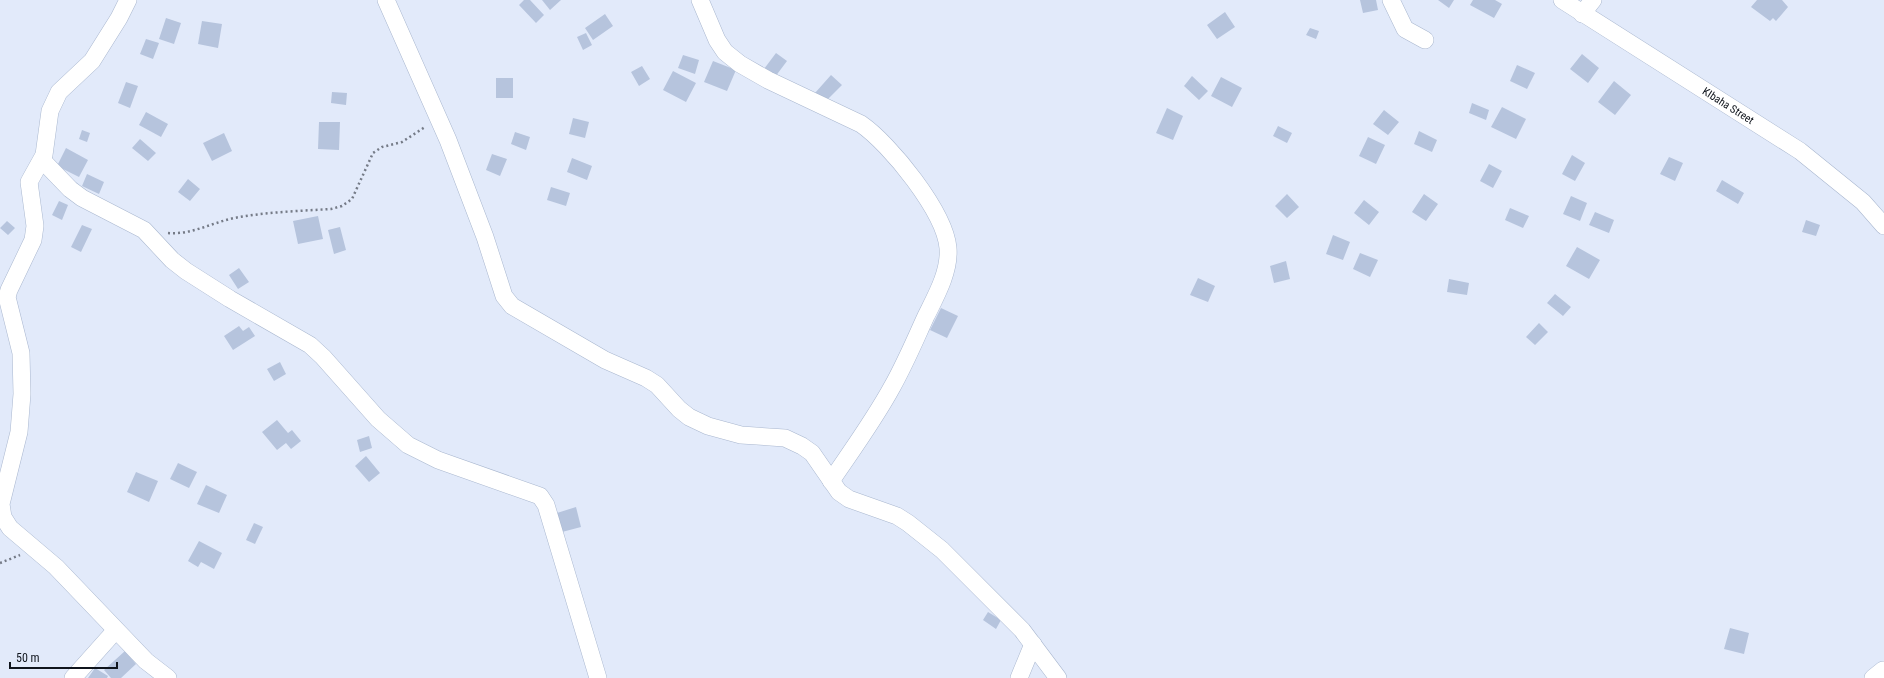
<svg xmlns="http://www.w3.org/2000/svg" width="1884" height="678" font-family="'Roboto Condensed',sans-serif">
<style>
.building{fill:#b6c4dd}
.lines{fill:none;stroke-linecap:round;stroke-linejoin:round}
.street-casing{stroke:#a9b7cf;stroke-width:18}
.path{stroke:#757b87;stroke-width:2.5;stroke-dasharray:2 3;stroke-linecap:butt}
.street{stroke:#fff;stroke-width:17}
.labels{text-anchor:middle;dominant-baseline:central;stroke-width:3;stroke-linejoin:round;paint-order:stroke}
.street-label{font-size:11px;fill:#0f141c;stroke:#e2eafa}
</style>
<rect width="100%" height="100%" fill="#e2eafa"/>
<path class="building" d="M524,0H530L544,15L536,23L519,5Z
M542,0H561L550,10Z
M1360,0H1376L1378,10L1363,13Z
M1438,0H1454L1449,8Z
M1473,0H1495L1502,4L1494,18L1470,5Z
M1757,0H1782L1788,7L1776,21L1773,18L1770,21L1751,7Z
M1225,12L1235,27L1217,39L1207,25Z
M605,14L613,26L593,40L585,28Z
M166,18L181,23L174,44L159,39Z
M202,21L222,24L218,48L198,44Z
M1310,28L1319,31L1316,39L1306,35Z
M586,33L592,45L583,50L577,37Z
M146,39L159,43L153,59L140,54Z
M776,53L787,61L775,77L764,69Z
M1582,54L1599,68L1588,83L1570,69Z
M683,55L699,60L695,74L678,68Z
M713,61L736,70L727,91L704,82Z
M1517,65L1535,73L1527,89L1510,81Z
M642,66L650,79L639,86L631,72Z
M673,71L696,83L686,102L663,90Z
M831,75L842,85L825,102L815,93Z
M1192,76L1208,91L1199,100L1184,86Z
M1221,77L1242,88L1232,107L1211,96Z
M496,78H513V98H496Z
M1614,81L1631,95L1615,115L1598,102Z
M126,82L138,86L130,108L118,103Z
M332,92L347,93L346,105L331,103Z
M1472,103L1489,110L1486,120L1469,113Z
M1502,107L1526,119L1516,139L1491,127Z
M1167,108L1183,116L1173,140L1156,133Z
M1384,110L1399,122L1388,135L1373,124Z
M146,112L168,124L161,137L139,125Z
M573,118L589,122L585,138L569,134Z
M319,122H340L339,150L318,149Z
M1278,126L1292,133L1287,143L1273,136Z
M82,130L90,133L87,142L79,139Z
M1419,131L1437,140L1432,152L1414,144Z
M515,132L530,137L526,150L511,144Z
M224,133L232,151L212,161L203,143Z
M1368,137L1385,145L1376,164L1359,156Z
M140,139L156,153L148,161L132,148Z
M66,148L88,160L79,177L57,166Z
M492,154L507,159L500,176L486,170Z
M1572,155L1585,163L1575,181L1562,174Z
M1669,157L1683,163L1675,181L1660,174Z
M572,158L592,166L587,180L567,172Z
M1489,164L1502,171L1493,188L1480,181Z
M87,174L104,182L99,194L82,186Z
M188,179L200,189L190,201L178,192Z
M1722,180L1744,193L1738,204L1716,191Z
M551,187L570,193L566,206L547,200Z
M1287,194L1299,207L1287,218L1275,206Z
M1424,194L1438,204L1426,221L1412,212Z
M1571,196L1587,203L1580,221L1563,214Z
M1364,200L1379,212L1369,225L1354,213Z
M59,201L68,205L62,220L52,215Z
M1510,208L1529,216L1523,228L1505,220Z
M1595,212L1614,220L1609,233L1589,225Z
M318,216L323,239L298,244L293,221Z
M1806,220L1820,225L1816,236L1802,232Z
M7,221L15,228L8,235L0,228Z
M82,225L92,229L81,252L71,247Z
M340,227L346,250L334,254L328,230Z
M1333,235L1350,242L1343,260L1326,254Z
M1577,247L1600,260L1589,279L1566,266Z
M1360,253L1378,260L1370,277L1353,269Z
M1286,261L1290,279L1274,283L1270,266Z
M239,268L249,282L238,289L229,275Z
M1198,278L1215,286L1208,302L1190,295Z
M1449,279L1469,283L1467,295L1447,292Z
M1555,294L1571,307L1563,316L1547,303Z
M941,308L958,316L947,338L930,330Z
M1539,323L1548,332L1535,345L1526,337Z
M239,326L243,331L249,327L255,336L233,350L224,336Z
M280,362L286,374L274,381L267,369Z
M277,420L288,433L292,430L301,441L291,449L286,443L277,450L262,432Z
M369,436L372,448L360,452L357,440Z
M366,456L380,473L369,482L355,466Z
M178,463L197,472L189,488L170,479Z
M136,472L158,481L149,502L127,492Z
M206,485L227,495L219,513L197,504Z
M576,507L581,527L562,532L557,513Z
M254,523L263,527L255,544L246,540Z
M199,541L222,553L214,569L201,562L198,567L188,561Z
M988,612L1001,620L996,629L983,620Z
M1730,628L1749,633L1744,654L1724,649Z
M125,651L136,664L121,678H111L104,670Z
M95,668L108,676L107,678H88Z"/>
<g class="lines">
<g class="street-casing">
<g id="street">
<path d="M128,0L119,18L92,61L59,92L50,111L44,155L29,182L35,226L33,240L9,290L7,297L21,353L22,394L19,432L1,504L3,517L10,528L56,567L146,661L168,678"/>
<path d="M386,0L448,140L485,237L504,296L512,306L605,360L646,378L657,385L679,409L689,417L708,426L741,435L785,438L802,446L812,453L839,492L849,499L897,516L908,523L942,550L1022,630L1058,678"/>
<path d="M700,0L717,40L725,52L740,64L768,80L861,124C890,144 945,212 948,248C950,271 936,296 926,316C915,340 905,364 892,387C874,420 852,450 831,481"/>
<path d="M1391,0L1405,29L1425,40"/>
<path id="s1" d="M1562,0L1800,151L1863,202L1884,226"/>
<path d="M1582,14L1593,0"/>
<path d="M42,160L70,189L82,198L144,230L172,260L186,271L230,299L310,345L323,357L378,419L408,445L438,460L540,496L546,505L598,678"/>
<path d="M73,678L115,631"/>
<path d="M1019,678L1033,644"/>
<path d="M1873,678L1883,670"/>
</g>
</g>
<path class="path" d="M168,233C191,235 211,223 234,218C266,212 299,211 331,209L342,206L352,199L373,153L382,147L402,142L425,127
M0,563L20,555"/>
<use href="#street" class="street"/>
</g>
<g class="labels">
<g class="street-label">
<text stroke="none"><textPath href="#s1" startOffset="197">KIbaha Street</textPath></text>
</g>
</g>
<path d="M10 662v6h107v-6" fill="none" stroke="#0f141c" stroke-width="2"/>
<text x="16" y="662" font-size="12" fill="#0f141c" stroke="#e2eafa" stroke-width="3" paint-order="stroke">50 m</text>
</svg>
